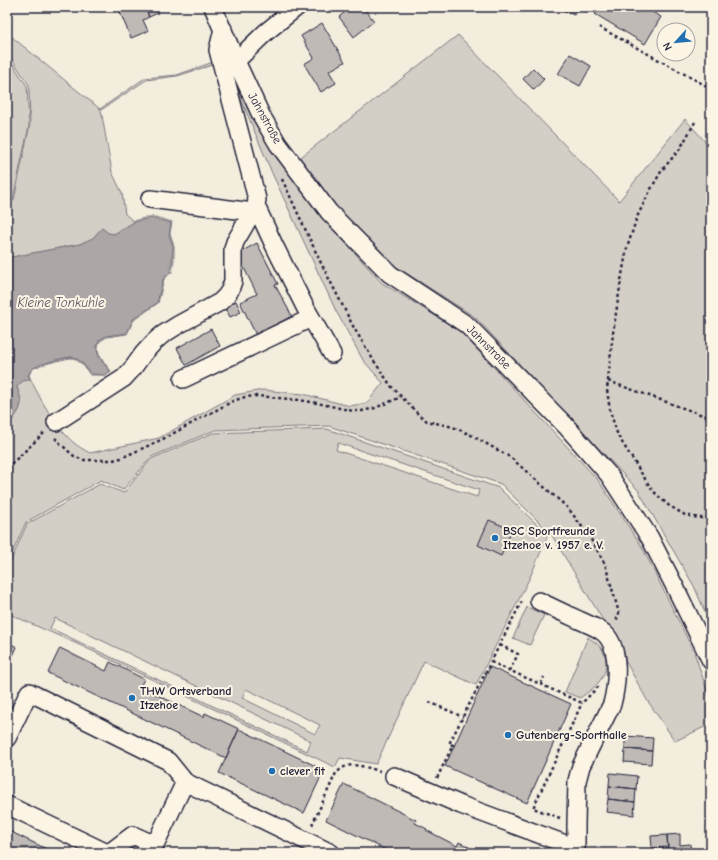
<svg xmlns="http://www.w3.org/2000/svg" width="718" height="860" font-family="'Comic Neue',sans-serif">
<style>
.green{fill:#d4cfc6;stroke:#7b7880;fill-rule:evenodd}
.water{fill:#aca7a6;stroke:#75727b}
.building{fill:#bfbab6;stroke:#22223b}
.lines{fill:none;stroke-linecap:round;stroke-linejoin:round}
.minor-casing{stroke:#22223b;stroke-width:20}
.path{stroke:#22223b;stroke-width:2.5;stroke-dasharray:3 3;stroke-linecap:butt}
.minor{stroke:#fcf5e5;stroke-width:17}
.poi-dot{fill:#1f6fb2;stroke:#fcf5e5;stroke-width:1.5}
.labels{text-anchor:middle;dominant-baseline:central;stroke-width:4;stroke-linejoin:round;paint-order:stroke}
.street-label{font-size:12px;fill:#22223b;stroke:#fcf5e5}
.poi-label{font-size:12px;font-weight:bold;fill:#22223b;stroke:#fcf5e5;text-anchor:start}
.water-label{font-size:13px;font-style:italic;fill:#525160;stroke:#fcf5e5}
</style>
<rect width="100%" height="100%" fill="#f3edde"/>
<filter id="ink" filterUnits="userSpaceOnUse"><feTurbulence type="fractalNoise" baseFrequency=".025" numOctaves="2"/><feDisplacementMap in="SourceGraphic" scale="8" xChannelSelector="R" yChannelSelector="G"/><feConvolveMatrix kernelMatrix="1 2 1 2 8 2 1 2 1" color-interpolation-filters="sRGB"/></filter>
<g filter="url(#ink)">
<path class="green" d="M7,33L100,109L145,78L177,75L227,57L286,168L322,217L382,283L460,331L598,480L642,547L694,652L711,702V724L675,741L647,700L601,617L551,534L501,484L329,426L215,430L151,457L123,490L101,480L26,522L7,565V423C13,421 21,410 21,402C21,397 18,392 17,386L28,375L31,369C39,365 67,355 75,358C82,361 86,368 91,374L110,371C104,365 96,355 97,347C98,345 99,342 99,340L106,336L126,333L133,319L157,303L163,279L170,272L172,261L173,246L169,235L134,222L114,234L108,233L102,228L93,238L80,244L7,258V201L14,200L30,124L29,85L7,52ZM225,61L272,173L336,311L363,360L383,383L367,403L350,406L303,394L263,390L235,395L159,438L90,453C84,450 79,447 74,443C57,429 37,395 29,375L32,369L41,365L69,358H74L83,365L90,375H106L111,371C106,365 98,356 98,348C98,345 99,343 100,341L107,337L127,334L134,320L158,303L164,279L172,272L174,260V246L170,233L172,222L152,216L133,221L125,214L122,193L112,172L101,110L146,80L177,76Z
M458,35L619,201L685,119L711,148V626L694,586L638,490L475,317L395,266L333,205L297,160Z
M7,56L27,86L29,126L13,199L7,200Z
M327,429L499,488L548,535L530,577L476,685L424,661L376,764L340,758L335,767L84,647L7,613V570L27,524L100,484L124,493L151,459L213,433ZM338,443L479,490L477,497L336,450ZM55,618L311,741L307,751L50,628ZM246,689L320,725L315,734L242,698Z
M527,607L544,615L530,645L513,638Z
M588,637C593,641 599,644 602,649C608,658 607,672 601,679C596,687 587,693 580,698L565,692Z"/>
<path class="water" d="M151,218L171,223L169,235L173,246L172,261L170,272L163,279L157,303L133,319L127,333L106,336L99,340C99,342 97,345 97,347C96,356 105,365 110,371L105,375L91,374C86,368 81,359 73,357C67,356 35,365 31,370C30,371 29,374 28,375L30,380L23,381L17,386C18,392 21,397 21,402C21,410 13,421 7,423V258L80,244L93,238L102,228L108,233L114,234L134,222Z"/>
<path class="building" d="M125,7H145L149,17L143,20L148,31L131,38L119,10Z
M145,7H156L158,13L149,17Z
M341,7H363L374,21L354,37L339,17L345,12Z
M563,7H578L574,15L562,10Z
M599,7H644L661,17L645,44L595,14Z
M322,23L345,62L329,71L336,83L321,92L304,64L314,58L301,36Z
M570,54L591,66L580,86L558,74Z
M533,68L544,79L534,90L523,79Z
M257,243L278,284L275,285L292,316L256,335L240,302L257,294L237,254Z
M236,301L241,312L230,317L225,307Z
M211,329L220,346L186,365L177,348Z
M489,520L512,530L501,556L478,545Z
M7,642L17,647L7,669Z
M60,648L106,671L110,662L144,679L140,687L204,717L205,713L239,729L226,758L48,673Z
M490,667L571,704L527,803L445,766Z
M239,729L324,770L304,813L219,773Z
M625,736L653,738L652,751L625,749Z
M625,749L652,751L651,764L624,762Z
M610,773L637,776L636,789L609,786Z
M344,784L416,820L415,823L427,829L426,830L457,846L459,842L480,853H402L401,852L400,853H392L326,820Z
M609,786L636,789L635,802L608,799Z
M608,799L635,802L634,815L606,812Z
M7,830L55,853H7Z
M680,834V845L690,844L691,852H699V853H668L667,835Z
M667,835L668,847L652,848L651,836Z"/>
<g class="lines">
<g class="minor-casing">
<path id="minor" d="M213,7L236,61L261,115L278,144L329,212L390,274L467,325L566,426L609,475L650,538L677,591L711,661
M236,61L266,32L297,7
M150,199L253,212
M256,206L274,245L305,307L332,354
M183,379L311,318
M56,422L124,378L133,368L143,354L154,342L162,335L178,325L220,302L226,296L230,290L233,281V249L235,242L256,206L257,199L218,50L223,29
M539,601C553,608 566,614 579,620C587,624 597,627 604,633C621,648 617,685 612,704L581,766L577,781L576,824V853
M7,738L29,692L168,761L185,782L331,853
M394,776L461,805L576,848
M7,805L107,853
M109,853L133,835L155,845
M151,853L185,782"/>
</g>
<path class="path" d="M599,27L710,88
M695,122L680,149L662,170L651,189L637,217L627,248L621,280L613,333L607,390L610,411L618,436L652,490L668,505L685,515L699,518H707L711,525
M282,179L319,259L354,328L374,361L391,386L419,415L427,421L453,427L471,435L510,457L568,508L589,536L605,564L619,613L616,622
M608,381L711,418
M55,438L67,450L74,456L83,460H113L121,458L161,440L233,401L245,397L258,396L299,400L317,403L353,411H362L375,408L401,397
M7,468L44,433
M500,645L518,654L510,670
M491,662L582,703L599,686
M541,684L544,677
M429,702L463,717
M437,778L453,745L449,744L522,601
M560,818L533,808L582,703
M312,825L336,773C339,771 343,767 347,766C356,763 371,769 380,771"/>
<use href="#minor" class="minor"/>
</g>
</g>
<g class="poi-dot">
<circle cx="495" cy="538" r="4"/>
<circle cx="132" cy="698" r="4"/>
<circle cx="508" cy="735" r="4"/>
<circle cx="272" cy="771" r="4"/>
</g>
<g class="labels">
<g class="street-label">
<text transform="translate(265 118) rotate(61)">Jahnstraße</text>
<text transform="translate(489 347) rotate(45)">Jahnstraße</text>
</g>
<g class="poi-label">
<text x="503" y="531">BSC Sportfreunde<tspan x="503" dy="14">Itzehoe v. 1957 e. V.</tspan></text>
<text x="140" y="691">THW Ortsverband<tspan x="140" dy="14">Itzehoe</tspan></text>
<text x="516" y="735">Gutenberg-Sporthalle</text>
<text x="280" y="771">clever fit</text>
</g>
<g class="water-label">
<text x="61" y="302">Kleine Tonkuhle</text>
</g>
</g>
<rect width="718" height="860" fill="none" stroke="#fcf5e5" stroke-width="24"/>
<rect x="12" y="12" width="694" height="836" fill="none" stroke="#22223b" stroke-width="1.5" filter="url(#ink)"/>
<g transform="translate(676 42) rotate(243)"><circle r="19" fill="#fcf5e5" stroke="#a5a1a1"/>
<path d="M0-3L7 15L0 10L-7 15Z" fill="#1f6fb2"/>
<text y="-6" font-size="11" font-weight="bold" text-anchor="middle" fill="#22223b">N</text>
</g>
</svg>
